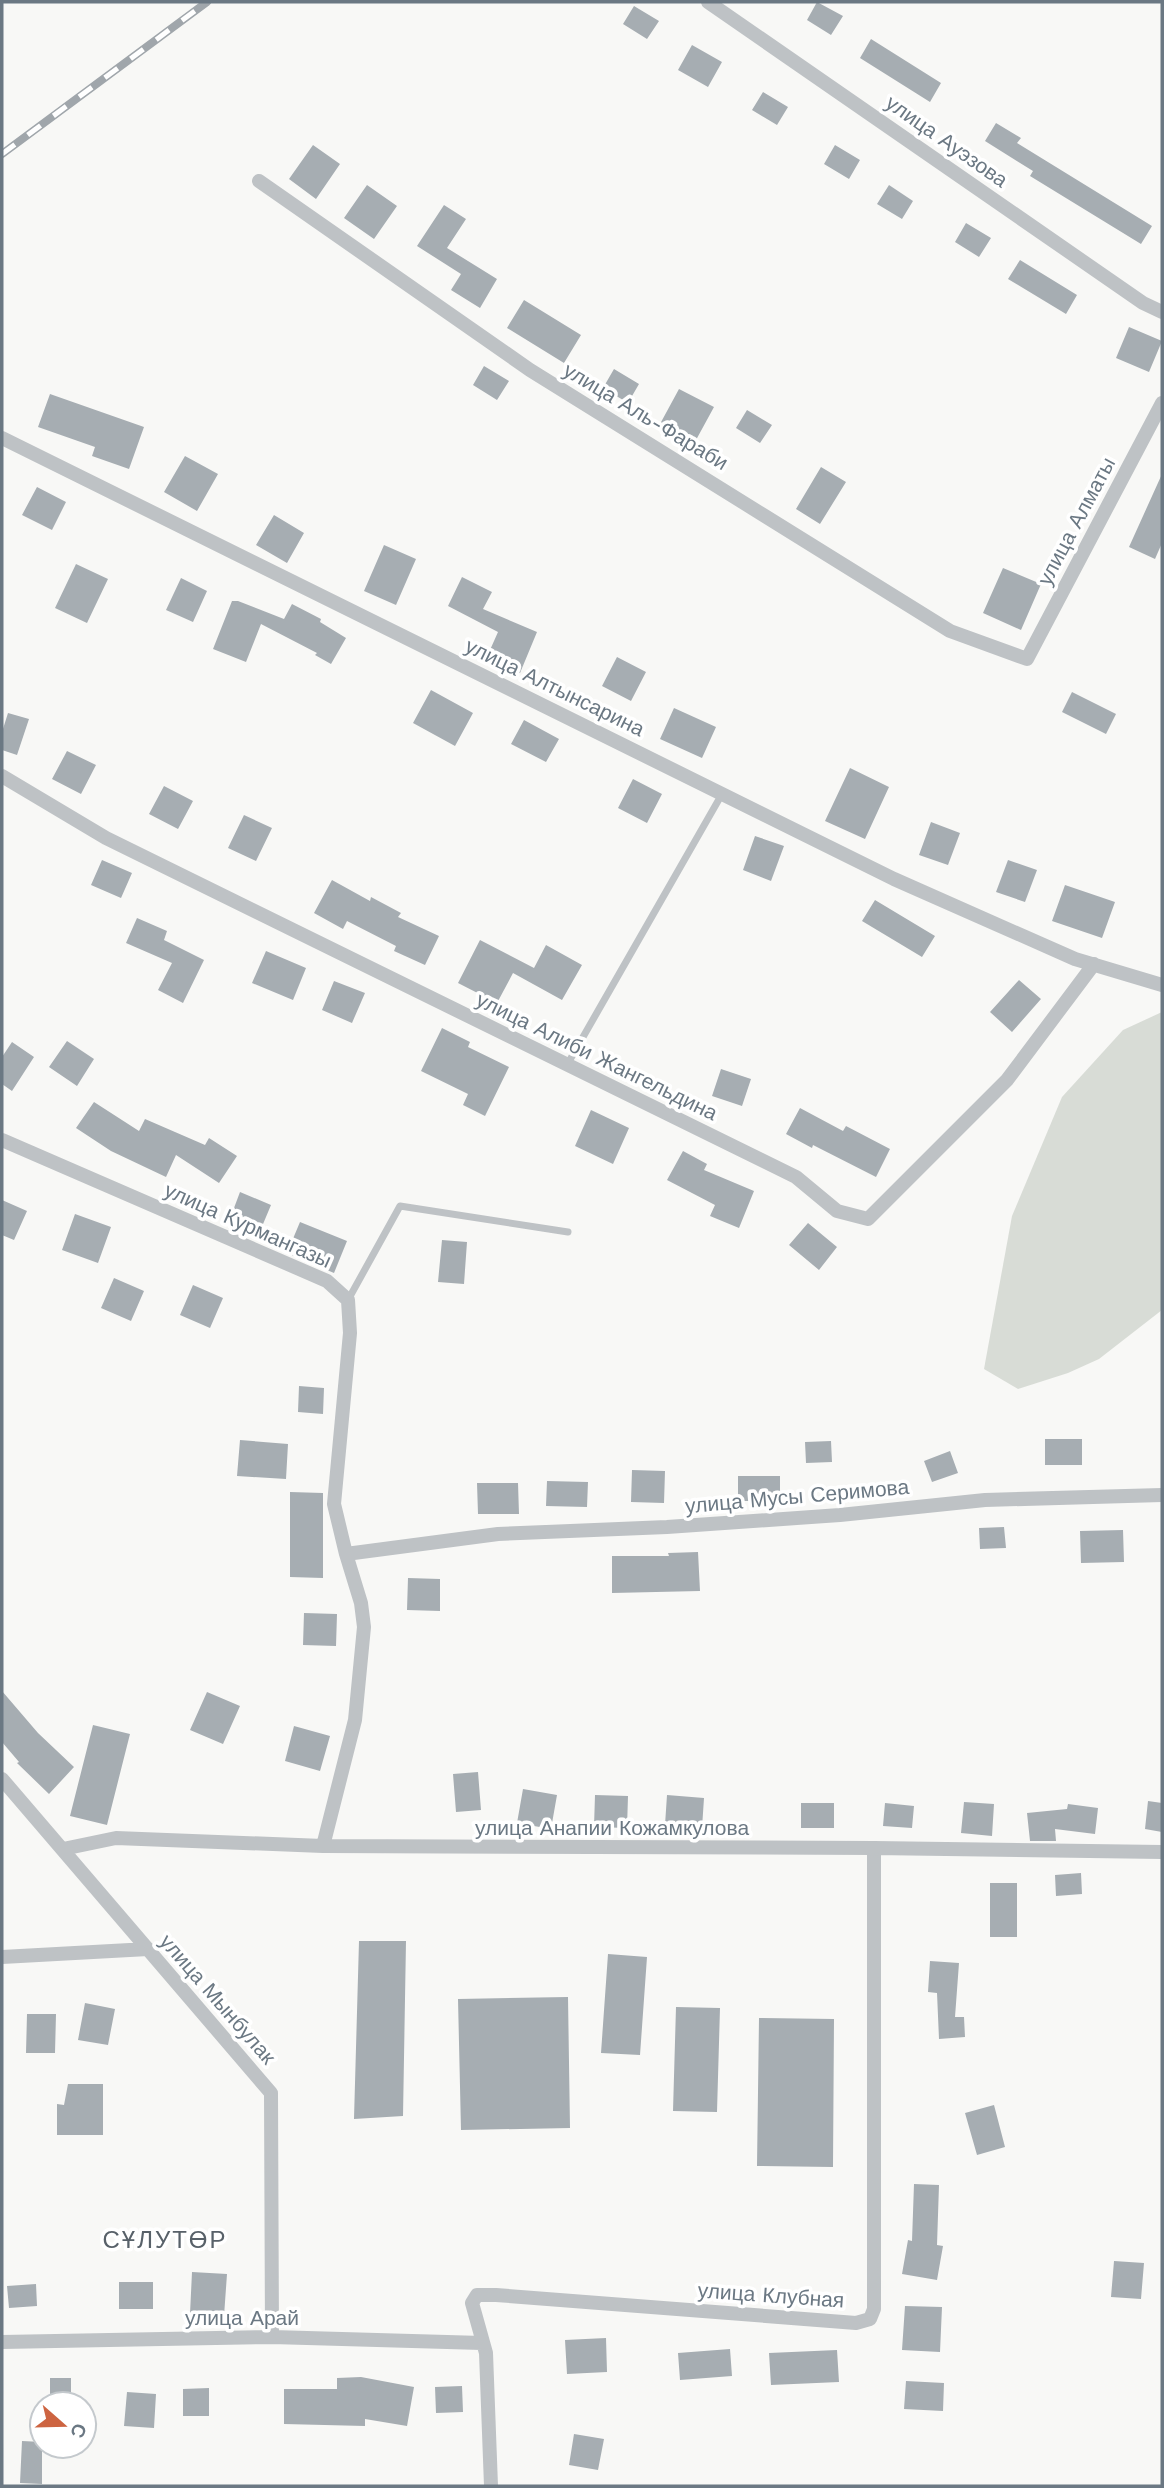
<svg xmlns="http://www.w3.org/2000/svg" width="1164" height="2488" font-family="'Work Sans',sans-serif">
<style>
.green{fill:#d8dcd6}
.building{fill:#a6adb2}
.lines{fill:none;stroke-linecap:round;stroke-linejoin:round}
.lane{stroke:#bec2c5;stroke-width:7}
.street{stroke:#bec2c5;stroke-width:14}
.rail-casing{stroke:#a0a6ab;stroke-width:8}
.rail{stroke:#fff;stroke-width:5;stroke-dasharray:16;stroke-linecap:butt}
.labels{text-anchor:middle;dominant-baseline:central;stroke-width:7;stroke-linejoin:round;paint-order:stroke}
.street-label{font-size:21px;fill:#6b7883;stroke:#fff}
.quarter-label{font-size:24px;letter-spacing:2px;fill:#586169;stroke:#fff}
</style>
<rect width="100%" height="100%" fill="#f8f8f6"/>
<path class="green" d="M1162,1012V1310L1099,1359L1068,1373L1018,1389L984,1369L1012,1216L1062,1097L1123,1030Z"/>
<path class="building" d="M817,2L843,16L831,35L807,20Z
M634,6L659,21L647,39L623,24Z
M871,39L941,83L930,102L860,58Z
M692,45L722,62L708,87L678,70Z
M763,92L788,107L777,125L752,110Z
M996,123L1021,138L1017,143L1152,226L1141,244L1030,176L1033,171L985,141Z
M313,145L340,164L316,199L289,179Z
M835,145L860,160L849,179L824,164Z
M367,185L397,206L374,239L344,218Z
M889,185L913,201L902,219L877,204Z
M444,205L466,219L447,248L497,279L480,308L451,290L461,274L417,246Z
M966,223L991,238L979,257L955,242Z
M1020,260L1077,295L1066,314L1008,279Z
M524,300L581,335L564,363L507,328Z
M1129,327L1162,341L1149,372L1116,358Z
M484,366L509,381L497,400L473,385Z
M614,369L639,384L628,403L603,388Z
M679,389L714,407L696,440H690L660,424Z
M50,394L144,427L129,469L92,456L95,447L38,427Z
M747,410L772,425L760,443L736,428Z
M185,456L218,474L197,511L164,492Z
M821,467L846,482L820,524L796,509Z
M1162,474V543L1155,559L1129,547Z
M37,487L66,502L52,530L22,515Z
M274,515L304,533L287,563L256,545Z
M384,545L416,559L396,605L364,591Z
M76,564L108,579L87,623L55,608Z
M1003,568L1041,584L1021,630L983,613Z
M462,577L492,592L483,609L537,632L520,673L486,659L498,632L448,606Z
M181,578L207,591L193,622L166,610Z
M232,601H238L284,619L292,604L321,619L320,622L346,638L331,664L315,655L317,653L261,624L246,662L213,649Z
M617,657L646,672L631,701L602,686Z
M431,690L473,713L455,746L413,723Z
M1072,692L1116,714L1106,734L1062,712Z
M674,708L716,727L702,758L660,739Z
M8,713L29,719L17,755L2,750V732Z
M524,720L559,739L546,762L511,744Z
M67,751L96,765L81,794L52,779Z
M850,768L889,787L865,839L825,821Z
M633,779L662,794L647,823L618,808Z
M164,786L193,801L178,829L149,814Z
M244,815L272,828L256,861L228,848Z
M931,822L960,833L948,865L919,855Z
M755,836L784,846L771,881L743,870Z
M102,860L132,873L121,898L91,885Z
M1008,860L1037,870L1025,902L996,892Z
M332,880L370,901L371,897L401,913L398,917L439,936L425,965L394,951L396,946L347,921L343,929L314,913Z
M1065,885L1115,902L1102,938L1052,921Z
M875,900L935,936L922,957L862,921Z
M137,918L167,931L164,940L204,960L183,1003L158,990L172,963L126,943Z
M480,940L534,968L546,945L582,965L562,1000L513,973L497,1003L458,983Z
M266,951L306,968L293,1000L252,983Z
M1019,980L1041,999L1012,1032L990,1012Z
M334,981L365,993L352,1023L322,1010Z
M442,1028L470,1042L468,1047L509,1067L485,1116L463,1105L468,1094L421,1071Z
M67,1041L94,1059L77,1086L49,1067Z
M12,1042L34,1057L12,1091L2,1084V1057Z
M721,1069L751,1079L742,1106L712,1096Z
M94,1102L139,1131L145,1119L205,1145L209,1138L237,1156L219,1183L176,1155L166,1177L111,1151L76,1128Z
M800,1108L843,1131L846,1126L890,1149L876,1177L813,1145L812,1148L786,1134Z
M591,1110L629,1128L613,1164L575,1146Z
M683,1151L707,1164L704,1170L754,1191L739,1228L710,1216L715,1205L667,1180Z
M240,1192L271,1205L258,1236L228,1224Z
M2,1200L27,1211L14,1240L2,1235Z
M75,1214L111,1227L98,1263L62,1250Z
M300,1222L347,1241L334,1273L287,1253Z
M808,1223L837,1247L819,1270L789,1245Z
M442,1240L467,1242L464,1284L438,1282Z
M114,1278L144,1291L131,1321L101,1308Z
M193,1285L223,1298L210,1328L180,1315Z
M299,1386L324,1388L323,1414L298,1412Z
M1045,1439H1082V1465H1045Z
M240,1440L288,1444L286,1479L237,1476Z
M831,1441L832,1462L806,1463L805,1442Z
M950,1451L958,1473L932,1482L924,1461Z
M632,1470L665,1471L664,1503L631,1502Z
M738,1476H780V1501H738Z
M547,1481L588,1482L587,1507L546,1506Z
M477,1483H518L519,1514H478Z
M290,1492L323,1493V1578L290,1577Z
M1004,1527L1006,1548L980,1549L979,1528Z
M1123,1530L1124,1562L1081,1563L1080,1531Z
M698,1552L700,1591L612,1593V1556H669L668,1553Z
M408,1578L440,1579V1611L407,1610Z
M304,1613L337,1614L336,1646L303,1645Z
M2,1691L38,1733L74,1767L49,1794L17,1763L19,1762L2,1742Z
M207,1692L240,1706L223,1744L190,1730Z
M93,1725L130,1734L107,1825L70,1816Z
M294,1726L330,1736L320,1771L285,1761Z
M478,1772L481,1810L456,1812L453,1774Z
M523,1789L557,1795L551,1829L517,1823Z
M595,1795L628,1796L627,1828L594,1827Z
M667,1795L704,1798L702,1828L665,1825Z
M1148,1801L1162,1803V1832L1145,1829Z
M964,1802L994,1804L992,1836L961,1833Z
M801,1803H834V1828H801Z
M885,1803L914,1806L912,1828L883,1826Z
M1068,1804L1098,1808L1095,1834L1055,1829L1056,1841H1030L1027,1813L1067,1809Z
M1081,1873L1082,1894L1056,1896L1055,1875Z
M990,1883H1017V1937H990Z
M359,1941H406L403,2116L354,2119Z
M608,1954L647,1957L640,2055L601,2053Z
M930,1961L959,1963L955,2017H964L965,2037L939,2039L937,1993L928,1992Z
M568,1997L570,2128L461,2130L458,1999Z
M85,2003L115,2009L108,2045L78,2040Z
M676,2007L720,2008L717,2112L673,2111Z
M27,2014H56L55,2053H26Z
M759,2018L834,2019L833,2167L757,2166Z
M68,2084H103V2135H57V2104L64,2105Z
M994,2105L1005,2147L977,2155L965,2113Z
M914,2184L939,2185L937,2245L943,2246L937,2280L902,2274L908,2240L912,2241Z
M1114,2261L1144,2263L1141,2299L1111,2297Z
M192,2272L227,2274L224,2316L190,2314Z
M119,2282H153V2309H119Z
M36,2284L37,2306L9,2308L7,2286Z
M905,2306L942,2307L940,2352L902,2350Z
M606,2338L607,2372L567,2374L565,2340Z
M730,2349L732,2376L680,2380L678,2353Z
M837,2350L839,2382L771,2385L769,2353Z
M361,2377L414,2387L407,2426L365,2419V2426L284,2424V2389H337V2378Z
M50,2378H71V2404H50Z
M906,2381L944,2383L943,2411L904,2409Z
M462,2386L463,2412L436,2413L435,2387Z
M209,2388V2416H183V2389Z
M127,2392L156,2394L154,2428L124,2426Z
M574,2434L604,2439L598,2470L569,2465Z
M22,2441L42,2442V2484L20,2483Z"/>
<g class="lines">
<path class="lane" d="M567,1065L722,794
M348,1300L400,1206L568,1232"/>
<path class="street" d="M708,2L1143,303L1162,312
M259,181L530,370L950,631L1027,659L1162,403
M2,438L894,879L1075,959L1162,985
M2,776L106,838L796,1177L837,1211L868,1219L1007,1080L1094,964
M2,1140L327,1281L348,1300L350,1333L334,1504L346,1554L498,1534L667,1527L840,1515L985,1500L1162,1495
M2,1779L271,2093L272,2337
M323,1846L355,1720L364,1627L361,1603L346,1554
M63,1849L116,1838L323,1846L874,1848L1162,1852
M2,1957L148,1949
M2,2342L272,2337L482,2343
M491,2486L486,2353L472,2303L477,2295H496L856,2323L870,2319L874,2309V1848"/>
<g class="rail-casing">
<path id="rail" d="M2,154L207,2"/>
</g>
<use href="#rail" class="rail"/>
</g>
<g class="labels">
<g class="street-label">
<text transform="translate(947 141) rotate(35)">улица Ауэзова</text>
<text transform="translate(646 416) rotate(31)">улица Аль-Фараби</text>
<text transform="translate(1076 521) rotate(-62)">улица Алматы</text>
<text transform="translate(555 687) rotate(26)">улица Алтынсарина</text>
<text transform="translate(597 1056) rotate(26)">улица Алиби Жангельдина</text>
<text transform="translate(248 1225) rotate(24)">улица Курмангазы</text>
<text transform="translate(797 1496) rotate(-5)">улица Мусы Серимова</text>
<text x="612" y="1827">улица Анапии Кожамкулова</text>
<text transform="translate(218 1999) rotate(49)">улица Мынбулак</text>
<text transform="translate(771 2295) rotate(4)">улица Клубная</text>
<text x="242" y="2317">улица Арай</text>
</g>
<g class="quarter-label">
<text x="165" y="2240">СҰЛУТӨР</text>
</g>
</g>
<rect width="1164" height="2488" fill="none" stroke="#6b7883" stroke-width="7"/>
<g transform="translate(63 2425) rotate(110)"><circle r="33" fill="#ffffff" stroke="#c4c9cd" stroke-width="2"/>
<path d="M0-5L12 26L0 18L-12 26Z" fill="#cd6441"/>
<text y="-10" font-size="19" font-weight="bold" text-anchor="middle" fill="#6b7883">С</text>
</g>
</svg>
